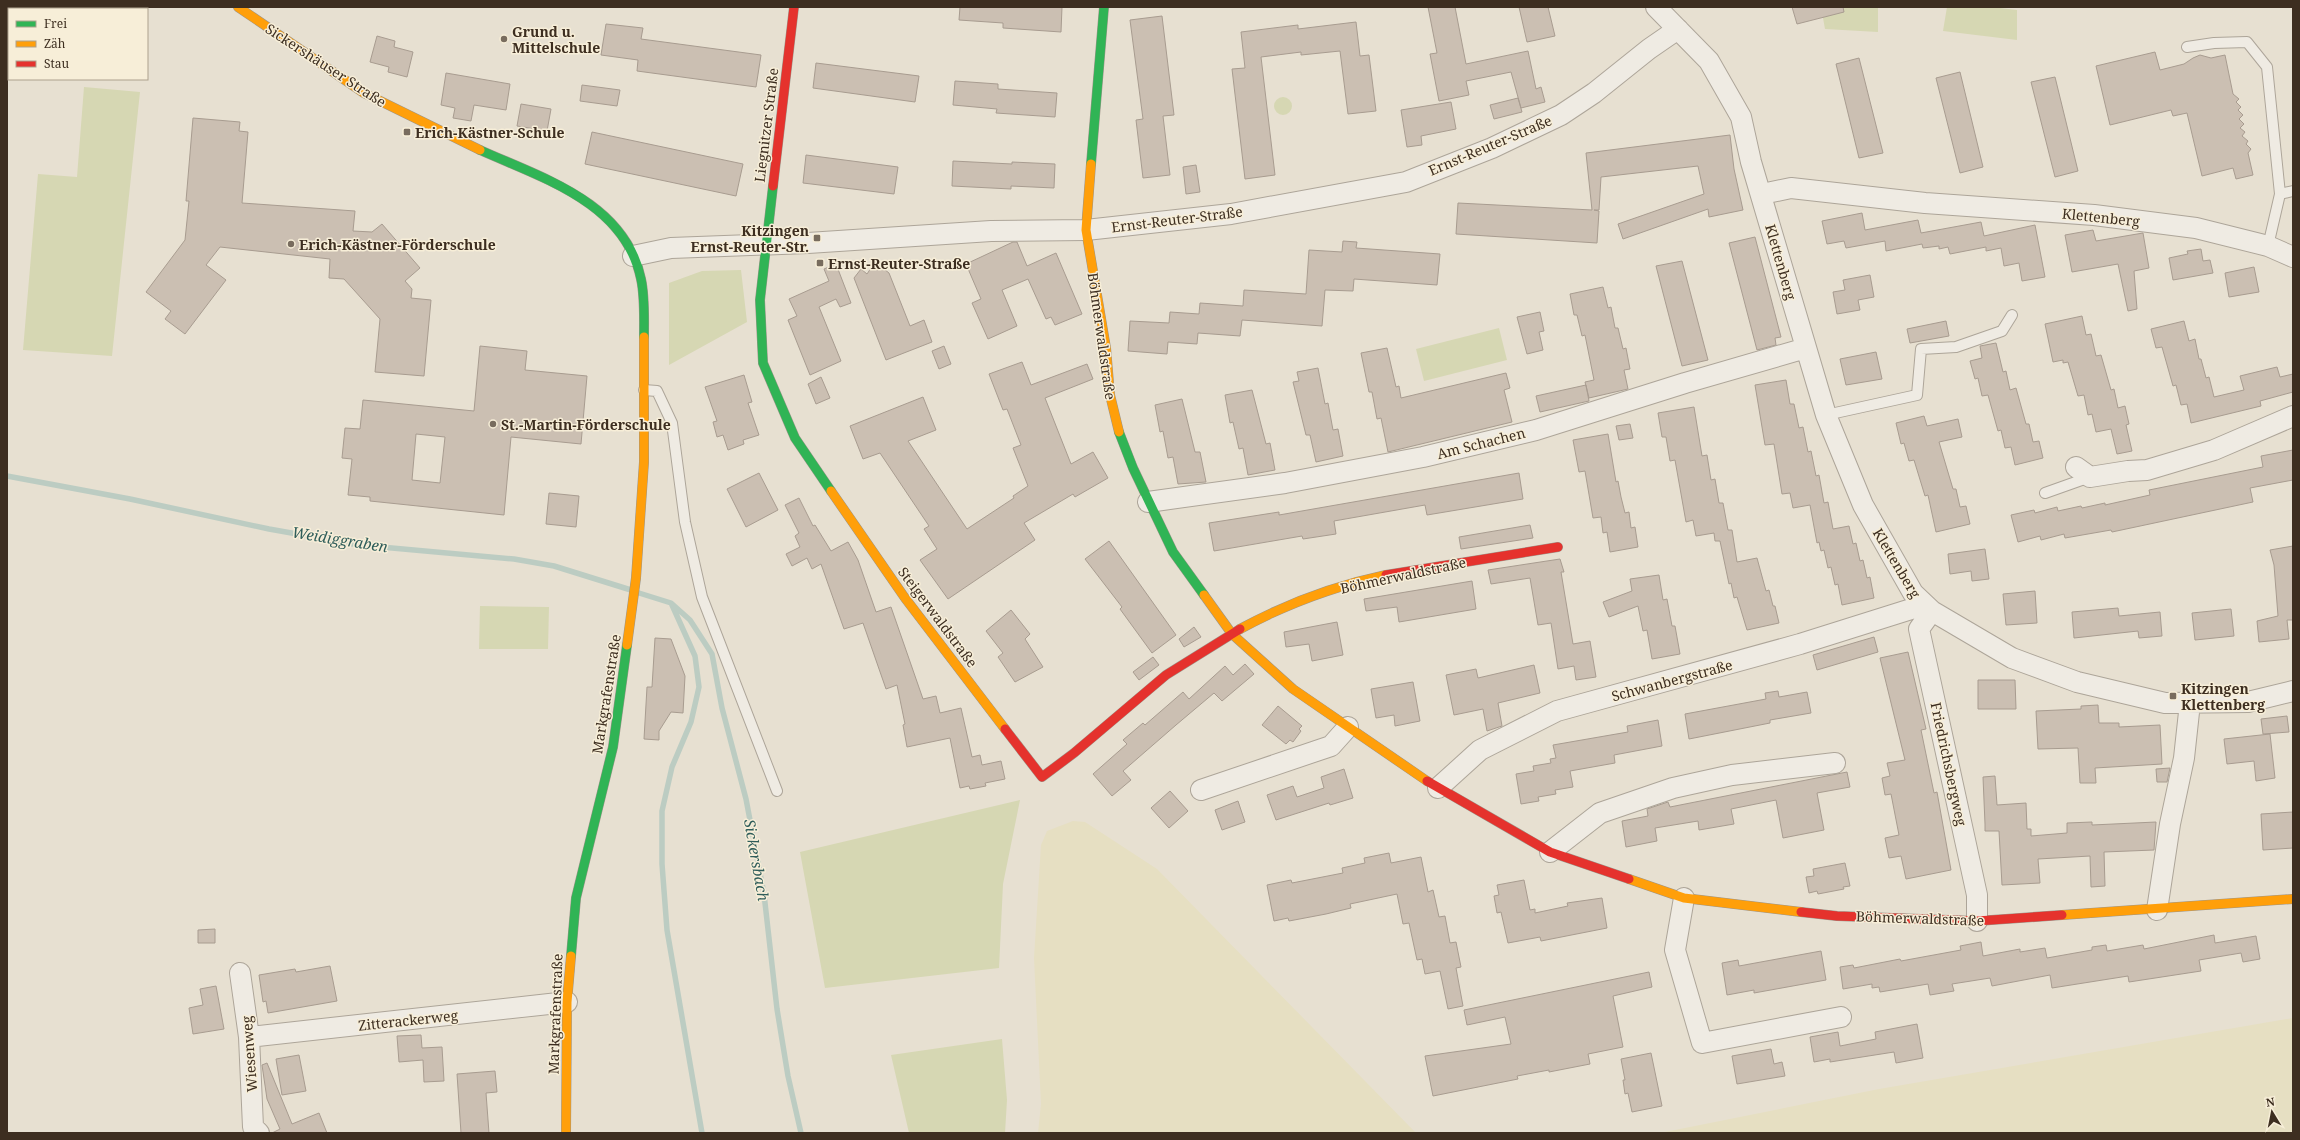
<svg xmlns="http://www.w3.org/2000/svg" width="2300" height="1140" font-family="'Noto Serif',serif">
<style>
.farmland{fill:#e6dfc2}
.green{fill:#d6d7b3}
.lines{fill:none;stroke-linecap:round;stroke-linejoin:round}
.stream{stroke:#bcccc2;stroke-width:5.5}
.building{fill:#cbbfb2;stroke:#a89c90;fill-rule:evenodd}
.lane-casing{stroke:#ada599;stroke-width:12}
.street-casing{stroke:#ada599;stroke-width:22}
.fast-casing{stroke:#9c958a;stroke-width:10}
.slow-casing{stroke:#9c958a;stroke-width:10}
.jam-casing{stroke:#9c958a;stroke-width:10}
.lane{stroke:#efebe3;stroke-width:10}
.street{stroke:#efebe3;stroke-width:20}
.fast{stroke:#30b455;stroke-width:9}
.slow{stroke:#ff9f0a;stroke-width:9}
.jam{stroke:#e5322d;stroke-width:9}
.poi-dot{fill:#786c5e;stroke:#f7eed8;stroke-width:1.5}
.labels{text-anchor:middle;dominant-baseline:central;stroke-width:3;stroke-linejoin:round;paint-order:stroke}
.poi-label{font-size:14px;font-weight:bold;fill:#3d2e20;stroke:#f7eed8;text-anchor:start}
.street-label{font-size:14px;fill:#3d2e20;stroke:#f7eed8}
.water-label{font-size:15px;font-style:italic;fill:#2f5d5a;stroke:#f7eed8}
</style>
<rect width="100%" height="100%" fill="#e7e0d1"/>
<path class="farmland" d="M1073,821L1085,822L1157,869L1416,1133H1038L1041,1104L1034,958L1041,845L1047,831Z
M2293,1018V1133H1660L1879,1089Z"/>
<path class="green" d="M1821,7H1878V32L1825,29Z
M1947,7H1992L2017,10V40L1943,31Z
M84,87L140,92L112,356L23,350L38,174L77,177Z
M1274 106a9 9 0 1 1 18 0a9 9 0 1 1-18 0Z
M741,270L747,322L669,365V283L702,271Z
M1499,328L1507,360L1424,381L1416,349Z
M480,606L549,607L548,649H479Z
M1020,800L1003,884L999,968L825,988L800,852Z
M1002,1039L1007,1100L1005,1133H909L891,1055Z"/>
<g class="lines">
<path class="stream" d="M7,476L130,499L269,529L359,545L514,559L554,566L631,590
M639,593L671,603L690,620L712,654L722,708L746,799L764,894L777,1009L788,1076L801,1133
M672,605L695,656L699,687L691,722L672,767L662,811V864L667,930L702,1133"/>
</g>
<path class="building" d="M960,7H1062L1061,32L1003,28V23L959,20Z
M1428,7H1455L1466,64L1528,51L1536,89L1541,87L1545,102L1521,108L1511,72L1466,81L1469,95L1439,101L1430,54L1437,53Z
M1519,7H1548L1555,36L1527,42Z
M1792,7H1843L1844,12L1797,24Z
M1162,16L1174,115L1163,116L1170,175L1143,178L1136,120L1143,119L1130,20Z
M1356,22L1360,56L1369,55L1376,111L1348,114L1340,51L1301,55V52L1261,57L1275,175L1245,179L1232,69L1245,68L1241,32L1298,25V29Z
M606,24L643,28L641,39L761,55L756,87L637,71L638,60L601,55Z
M377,36L395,41L394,47L413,52L407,77L388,72L389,67L370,62Z
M2155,52L2160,70L2184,64L2193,58L2200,55L2211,58L2225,55L2233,94L2239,99L2236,102L2241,107L2238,110L2243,115L2239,119L2244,124L2240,128L2245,132L2242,136L2248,141L2246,144L2251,149L2248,153L2253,175L2236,179L2233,168L2202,176L2187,113L2173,116L2171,110L2110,125L2096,66Z
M1859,58L1883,153L1859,158L1836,64Z
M816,63L919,76L915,102L813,88Z
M1960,72L1983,167L1960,173L1936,78Z
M446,73L510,84L506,110L474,105L471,121L453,118L455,108L441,105Z
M2055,77L2078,171L2055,177L2031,82Z
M955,81L998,84V89L1057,93L1055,117L996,113L997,109L953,105Z
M582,85L620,90L617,106L580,101Z
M1518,98L1522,112L1494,119L1490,105Z
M1451,102L1456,129L1421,136L1422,145L1407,147L1401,110Z
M521,104L551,109L547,131L517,126Z
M193,118L240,122L239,131L248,132L242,203L355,211L353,231L372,232L382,224L420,268L405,281L412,289L411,298L431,300L424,376L375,372L380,319L344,279L329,278L330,259L220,247L206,265L226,280L185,334L165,319L171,311L146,292L185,240L189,201H186Z
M592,132L743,164L736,196L585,164Z
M1730,135L1734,169L1743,210L1709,217L1708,209L1623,239L1618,224L1704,194L1698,166L1601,177L1599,210H1594L1599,211L1597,243L1456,234L1458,203L1592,210L1586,153Z
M806,155L898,167L894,194L803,183Z
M953,161L1012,164V162L1055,164L1054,188L1011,186V189L952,186Z
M1196,165L1200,192L1186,194L1183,167Z
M1862,213L1865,230L1918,220L1921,233L1981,222L1984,236L2035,225L2045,277L2022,281L2019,263L2004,266L2001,248L1986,251V247L1950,254L1948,247L1939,249V246L1923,248L1922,244L1886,251L1885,241L1846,248L1844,241L1827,244L1822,221Z
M2093,230L2096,241L2143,233L2149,268L2134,271L2137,309L2128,311L2118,264L2072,272L2065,235Z
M1755,237L1781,337L1775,338L1776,345L1757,350L1729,243Z
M1343,241L1357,242L1356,248L1440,254L1437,285L1354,279L1353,291L1325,290L1322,326L1242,320L1240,336L1198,333L1197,344L1168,342L1167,354L1128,351L1130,321L1169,323L1170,312L1199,314L1200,303L1243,306L1244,290L1306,294L1309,250L1342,252Z
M1013,242H1017L1027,266L1056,253L1082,314L1055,325L1051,317L1046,319L1028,279L1002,290L1017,326L988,339L972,303L981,299L966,264Z
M2201,249L2203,261L2210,260L2213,273L2173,280L2169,258L2188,254L2187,251Z
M1682,261L1708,360L1682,366L1656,266Z
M875,262L889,273L910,326L924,320L932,342L886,360L854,278L861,269L867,274Z
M836,264L851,303L840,307L836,299L819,307L841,361L810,375L788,320L797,316L789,299L829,281L824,269Z
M2254,267L2259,292L2229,297L2225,273Z
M1870,275L1874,297L1858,300L1860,310L1837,314L1833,292L1845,290L1843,280Z
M1603,287L1608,308L1611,307L1615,328H1618L1623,349L1626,348L1630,369L1624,370L1628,389L1589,398L1585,382L1594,380L1585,335L1582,336L1577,315H1574L1570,294Z
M1540,312L1544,331L1539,332L1543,350L1527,354L1517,317Z
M2082,316L2086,335L2091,334L2096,356L2101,355L2111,390L2114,389L2118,408L2125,406L2129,424L2126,425L2132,451L2117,454L2111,429L2096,432L2092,414L2088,415L2084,395L2078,396L2068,362L2063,363V360L2053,362L2045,324Z
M1946,321L1949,336L1910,343L1907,329Z
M2184,321L2189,341L2195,339L2199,359H2201L2206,378L2209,377L2214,397L2244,390L2240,376L2277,367L2280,377L2293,374V392L2260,401L2261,406L2191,423L2187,404L2181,405L2176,385L2173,386L2162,347L2156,348L2151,329Z
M1996,343L2003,372L2006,371L2010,390L2016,388L2026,424H2029L2033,442L2039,441L2043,458L2015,465L2011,447L2005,448L2001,430L1998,431L1988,395L1982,396L1978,378L1975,379L1970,361L1982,358L1980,346Z
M480,346L527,351L525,370L587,376L581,444L511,437L504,515L370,501V497L348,495L352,459L342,458L345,428L360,429L363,400L474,411ZM416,434L445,437L440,483L412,480Z
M944,346L951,364L939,369L932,351Z
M1387,348L1396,387L1399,386L1401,398L1506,373L1510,388L1504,390L1512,422L1388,452L1381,418L1377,419L1372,392H1369L1361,353Z
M1876,352L1882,379L1846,385L1840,359Z
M1022,362L1031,385L1087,364L1093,379L1045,398L1071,464L1093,452L1108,478L1075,497L1073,494L1024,523L1035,540L948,599L920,560L937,549L924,529L929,526L880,453L863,459L850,426L923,397L936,430L908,441L967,529L1014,498L1013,496L1028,486L1013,448L1021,445L1007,409L1003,410L989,374Z
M1318,368L1325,404L1328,403L1333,430L1338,429L1343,456L1316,462L1310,435H1306L1293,382L1299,381L1297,372Z
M744,375L752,402L748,403L759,435L743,440L744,444L728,450L723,435L717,437L713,422L717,421L705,387Z
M821,377L830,398L816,404L808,384Z
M1786,380L1790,404H1794L1799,428L1803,427L1808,452L1811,451L1816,476L1819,475L1824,503L1828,502L1833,529L1849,526L1853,544L1856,543L1860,561L1863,560L1867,578L1870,577L1874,598L1842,605L1838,584L1835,585L1831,567L1828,568L1824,550L1821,551L1819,542L1817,543L1810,505L1793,508L1790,493L1782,494L1774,444L1765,445L1755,385Z
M1586,385L1589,401L1540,412L1536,396Z
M1252,390L1266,444L1270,443L1275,470L1248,475L1243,448L1239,449L1233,422L1230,423L1225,395Z
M1182,399L1195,452H1200L1206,482L1178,484L1173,457L1168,458L1163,431L1160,432L1155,405Z
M1694,407L1702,456L1707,455L1711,480L1715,479L1719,503H1723L1728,530H1732L1737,562L1757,558L1766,591L1769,590L1773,606H1775L1779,623L1747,630L1737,597L1734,598L1731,583L1729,584L1720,541H1715L1714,533L1696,536L1693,520L1686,522L1675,460L1670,461L1666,437H1662L1658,413Z
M1924,416L1927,426L1958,419L1962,437L1939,442L1953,489H1956L1960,507L1966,506L1970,524L1936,532L1928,495L1925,496L1914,460L1909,461L1904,443L1901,444L1896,423Z
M1630,424L1633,438L1619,440L1616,426Z
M1608,434L1616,482L1618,481L1621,497L1625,513L1629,512L1631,528L1635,527L1638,547L1610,552L1607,532L1603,533L1601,517L1593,518L1585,471L1579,472L1573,440Z
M2293,450V480L2250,488L2253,502L2112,532L2111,530L2065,538L2064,534L2041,540L2040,536L2018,542L2011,515L2034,510L2035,513L2057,507L2058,511L2081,506L2082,508L2105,503V505L2150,495L2149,490L2263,467L2261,456Z
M759,473L778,510L746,527L727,489Z
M1519,473L1523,499L1427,515L1425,505L1334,521L1336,534L1303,539L1302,536L1214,551L1209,523L1279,512V515Z
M549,493L579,496L576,527L546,524Z
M799,498L813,526L815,525L831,551L848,542L858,560L876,612L891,607L923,699L936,696L940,713L961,708L972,757L980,755L982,765L1001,761L1005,779L985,783L986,786L970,789L969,786L960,788L950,738L907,747L903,725L905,724L897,685L886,689L863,623L844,629L821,564L812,569L807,558L792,566L786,554L800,547L795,536L799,533L785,505Z
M1530,525L1533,538L1461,549L1459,537Z
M1109,541L1176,635L1152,653L1120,609L1122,607L1085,559Z
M2293,546V620H2287L2289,639L2259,642L2257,621L2278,616L2274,565L2270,550Z
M1985,549L1989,579L1972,581L1971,571L1950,574L1948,554Z
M1560,559L1564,572H1561L1573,644L1590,641L1596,677L1576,680L1574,666L1558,669L1551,623L1538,625L1530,578L1491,584L1488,570Z
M1659,575L1663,600L1667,599L1672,626H1675L1680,654L1652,659L1647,630L1643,631L1638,606L1609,617L1603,602L1632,591L1630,579Z
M1472,581L1476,609L1399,622L1397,607L1366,611L1364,599Z
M2035,591L2037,623L2006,625L2003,594Z
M2118,608L2119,616L2160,612L2162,636L2139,638L2138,631L2074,638L2072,612Z
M2231,609L2234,636L2195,640L2192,613Z
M1011,610L1030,634L1025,639L1043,667L1015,682L998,657L1003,653L986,631Z
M1337,622L1343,655L1312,661L1309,644L1286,647L1284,632Z
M1194,627L1201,637L1184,647L1179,639Z
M1874,637L1878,652L1817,670L1813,655Z
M655,638L671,639L685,676L683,713L671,712L659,731V740L644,739L647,687H652Z
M1908,652L1926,729L1921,730L1934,793L1937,792L1951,870L1906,879L1901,856L1889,858L1885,838L1899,835L1891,794L1885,795L1882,778L1890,776L1887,763L1905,760L1880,658Z
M1153,657L1159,665L1139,680L1133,672Z
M1245,664L1254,674L1222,701L1214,693L1176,725L1123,771L1131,780L1112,796L1093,774L1127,744L1123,740L1143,723L1145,725L1183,692L1189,699L1225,666L1233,675Z
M1534,665L1540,693L1498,703L1502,726L1487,731L1483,709L1454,715L1446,675L1476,669L1478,678Z
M1978,680H2015L2016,709H1978Z
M1413,682L1420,721L1395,726L1394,715L1376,718L1371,689Z
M1778,691L1779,697L1807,692L1811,713L1770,720V723L1689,739L1685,714L1766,699L1765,693Z
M2098,705L2099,723H2119V727L2160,725L2162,764L2095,768L2096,783H2080L2078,748L2038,749L2036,711L2081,709V706Z
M1278,706L1302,726L1299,729L1301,731L1293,742L1290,740L1286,744L1262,725Z
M2287,716L2289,732L2263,734L2261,719Z
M1658,720L1662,746L1614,755L1615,763L1570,771L1573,787L1555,790L1556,794L1538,797L1539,801L1521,804L1516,774L1534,771L1533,766L1551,763L1550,759L1556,758L1553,745L1628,732L1627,726Z
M2270,734L2275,778L2256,781L2254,761L2227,764L2224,739Z
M2170,768L2167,782H2157L2156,769Z
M1344,769L1353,798L1330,805L1329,803L1276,820L1267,795L1293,786L1297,797L1324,788L1321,777Z
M1847,772L1850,787L1817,793L1824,830L1783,838L1776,800L1731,809L1734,824L1699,830L1698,821L1655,828L1657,841L1626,847L1622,821L1648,816L1647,809L1668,802L1670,807Z
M1995,776L1997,805L2026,803L2027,829H2031V836L2067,833V823L2092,822V825L2156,822L2154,850L2104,852L2105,886L2091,887L2090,856L2038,859L2040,883L2002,885L1999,831H1985V824L1983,777Z
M1170,791L1188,811L1169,828L1151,808Z
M1238,801L1245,822L1222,830L1215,810Z
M2293,812V848L2263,850L2261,814Z
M1389,853L1391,863L1421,857L1428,892L1433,890L1439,917L1445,916L1450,943L1456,942L1461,967L1456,968L1463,1006L1448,1009L1440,971L1425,974L1422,959L1417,960L1409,923L1403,924L1397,894L1350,904L1351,908L1326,914L1289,921L1288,918L1274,921L1267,885L1291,880L1292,883L1343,873L1342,868L1365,863L1364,858Z
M1845,863L1850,886L1843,887L1844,889L1818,894L1817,891L1809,893L1806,877L1814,876L1813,869Z
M1524,880L1530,910L1535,909V913L1568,906L1567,903L1602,898L1607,928L1541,941L1540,937L1508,943L1501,912L1497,913L1494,896L1499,895L1497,885Z
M215,929V943H198V930Z
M2214,935L2215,943L2256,936L2260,959L2243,962L2241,953L2199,960L2201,971L2129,982L2128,976L2052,988L2050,975L1992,986L1990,978L1952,984L1954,991L1930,995L1928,984L1880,992L1879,987L1872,988V984L1843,989L1840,967L1853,965L1854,968L1900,959L1901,961L1961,950L1960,946L1981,942L1983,956L2020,949V952L2045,948L2047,958L2092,950V947L2106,945L2107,951L2143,945L2144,949Z
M1821,951L1826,980L1754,993V990L1727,995L1722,963L1738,960L1739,966Z
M330,966L337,1001L268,1013L266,1001L263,1002L259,975L295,969L296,972Z
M1649,972L1652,987L1613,996L1623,1047L1588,1054L1590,1064L1549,1072V1070L1517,1076L1518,1079L1433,1096L1425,1056L1511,1044L1505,1017L1467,1025L1464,1010Z
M216,986L224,1029L193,1034L189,1008L203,1005L200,989Z
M1917,1024L1923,1058L1896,1063L1894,1052L1830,1062V1059L1814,1062L1810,1037L1838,1032L1840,1046L1876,1039L1875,1032Z
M421,1035L422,1048L442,1047L444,1081L424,1082L423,1060L399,1062L397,1036Z
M1771,1049L1774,1064L1782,1062L1785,1076L1737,1084L1732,1056Z
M1651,1053L1662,1106L1632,1112L1628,1093L1625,1094L1623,1080H1625L1621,1059Z
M299,1055L306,1091L282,1095L276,1059Z
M267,1063L292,1124L319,1113L327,1133H272L280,1129L267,1099L262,1065Z
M495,1071L497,1092L486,1093L489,1133H461L457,1074Z"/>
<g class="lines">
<g class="lane-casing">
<path id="lane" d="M2187,47L2214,43L2247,42L2267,67L2280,194L2268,246
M2280,194L2293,191
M644,390L657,391L672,423L685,522L702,597L777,791
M1826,415L1917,395L1921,349L1956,347L2002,331L2012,315
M2045,493L2090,477"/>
</g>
<g class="street-casing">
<path id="street" d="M1656,7L1709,61L1741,117L1751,162L1826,415L1863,505L1913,593L1932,611L2012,658L2077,682L2165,703L2248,702L2293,691
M97,9L98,7
M7,62H9
M1762,194L1791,188L1925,203L2094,215L2196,228L2268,246L2293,257
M633,256L671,248L808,243L991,231L1086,230L1231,214L1406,182L1492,148L1561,115L1594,93L1649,49L1678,29
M2076,467L2090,477L2128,471L2147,470L2214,450L2293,416
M1148,502L1285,483L1423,457L1536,430L1685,383L1806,348
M1932,611L1919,629L1977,895V921
M1438,788L1480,750L1557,711L1800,644L1924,605
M1201,790L1331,746L1348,727
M1550,852L1600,813L1673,788L1732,775L1835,763
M1684,898L1675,950L1702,1043L1841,1017
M2157,910L2170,824L2184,758L2190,703
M240,973L249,1037L253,1127L259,1133
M249,1037L567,1002"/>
</g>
<g class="fast-casing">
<path id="fast" d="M480,150C542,178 625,202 641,279C645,297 644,318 644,337
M1091,164L1104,7
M773,186L760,300L763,363L795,438L831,491
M1119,432L1133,468L1173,552L1204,595
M571,956L576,898L613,747L627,645"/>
</g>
<g class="slow-casing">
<path id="slow" d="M238,7L364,93L480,150
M1091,164L1086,230L1106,348L1110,395L1119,432
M831,491L905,598L1005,729
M1204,595L1232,634L1293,689L1427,781
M1240,629C1286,604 1334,586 1386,575
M627,645L636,578L644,462V337
M1629,879L1684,898L1801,912
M2062,915L2293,899
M566,1133L567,1002L571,956"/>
</g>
<g class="jam-casing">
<path id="jam" d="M773,186L794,7
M1386,575L1558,547
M1005,729L1042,777L1074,753L1166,675L1240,629
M1427,781L1550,852L1629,879
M1801,912L1837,916L1977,921L2062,915"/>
</g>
<use href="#lane" class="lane"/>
<use href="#street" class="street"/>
<use href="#fast" class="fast"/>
<use href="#slow" class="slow"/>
<use href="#jam" class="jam"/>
</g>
<g class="poi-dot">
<circle cx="504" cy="39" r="4"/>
<rect x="403" y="128" width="8" height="8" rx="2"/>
<rect x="813" y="234" width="8" height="8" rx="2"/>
<circle cx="291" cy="244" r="4"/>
<rect x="816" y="259" width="8" height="8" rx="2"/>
<circle cx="493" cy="424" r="4"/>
<rect x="2169" y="692" width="8" height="8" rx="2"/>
</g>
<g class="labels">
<g class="poi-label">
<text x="512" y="31">Grund u.<tspan x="512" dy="16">Mittelschule</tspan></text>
<text x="415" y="132">Erich-Kästner-Schule</text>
<text x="809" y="230" text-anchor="end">Kitzingen<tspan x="809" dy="16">Ernst-Reuter-Str.</tspan></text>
<text x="299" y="244">Erich-Kästner-Förderschule</text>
<text x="828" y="263">Ernst-Reuter-Straße</text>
<text x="501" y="424">St.-Martin-Förderschule</text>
<text x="2181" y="688">Kitzingen<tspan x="2181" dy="16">Klettenberg</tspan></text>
</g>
<g class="street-label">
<text transform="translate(326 65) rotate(33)">Sickershäuser Straße</text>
<text transform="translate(766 125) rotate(-83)">Liegnitzer Straße</text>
<text transform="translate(1490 145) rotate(-23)">Ernst-Reuter-Straße</text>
<text transform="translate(2101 217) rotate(6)">Klettenberg</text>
<text transform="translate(1177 219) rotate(-7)">Ernst-Reuter-Straße</text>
<text transform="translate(1781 262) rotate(74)">Klettenberg</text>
<text transform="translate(1102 336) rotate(82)">Böhmerwaldstraße</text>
<text transform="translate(1481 443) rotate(-14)">Am Schachen</text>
<text transform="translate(1897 563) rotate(59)">Klettenberg</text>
<text transform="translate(1403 575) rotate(-12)">Böhmerwaldstraße</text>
<text transform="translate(938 617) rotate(53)">Steigerwaldstraße</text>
<text transform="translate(1672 680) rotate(-15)">Schwanbergstraße</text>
<text transform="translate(606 694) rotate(-81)">Markgrafenstraße</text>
<text transform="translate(1949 764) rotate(78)">Friedrichsbergweg</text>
<text transform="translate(1920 918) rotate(2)">Böhmerwaldstraße</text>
<text transform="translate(555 1014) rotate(-88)">Markgrafenstraße</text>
<text transform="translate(408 1020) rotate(-6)">Zitterackerweg</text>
<text transform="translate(249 1054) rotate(-94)">Wiesenweg</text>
</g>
<g class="water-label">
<text transform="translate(340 539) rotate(9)">Weidiggraben</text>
<text transform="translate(757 860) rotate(80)">Sickersbach</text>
</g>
</g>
<rect width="2300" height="1140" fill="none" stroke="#3d2e20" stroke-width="16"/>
<rect x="8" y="8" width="140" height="72" fill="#f7eed8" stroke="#ada18e"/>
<rect x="16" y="21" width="20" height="6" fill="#30b455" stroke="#ada18e"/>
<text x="44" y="28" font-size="12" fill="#3d2e20">Frei</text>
<rect x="16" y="41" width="20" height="6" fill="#ff9f0a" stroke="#ada18e"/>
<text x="44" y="48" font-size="12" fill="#3d2e20">Zäh</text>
<rect x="16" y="61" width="20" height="6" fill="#e5322d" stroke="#ada18e"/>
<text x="44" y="68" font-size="12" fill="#3d2e20">Stau</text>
<g transform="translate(2272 1112) rotate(350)" stroke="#f7eed8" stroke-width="3" paint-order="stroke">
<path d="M0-3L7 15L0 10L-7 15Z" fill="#3d2e20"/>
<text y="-6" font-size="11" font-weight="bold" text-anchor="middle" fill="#3d2e20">N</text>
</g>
</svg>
